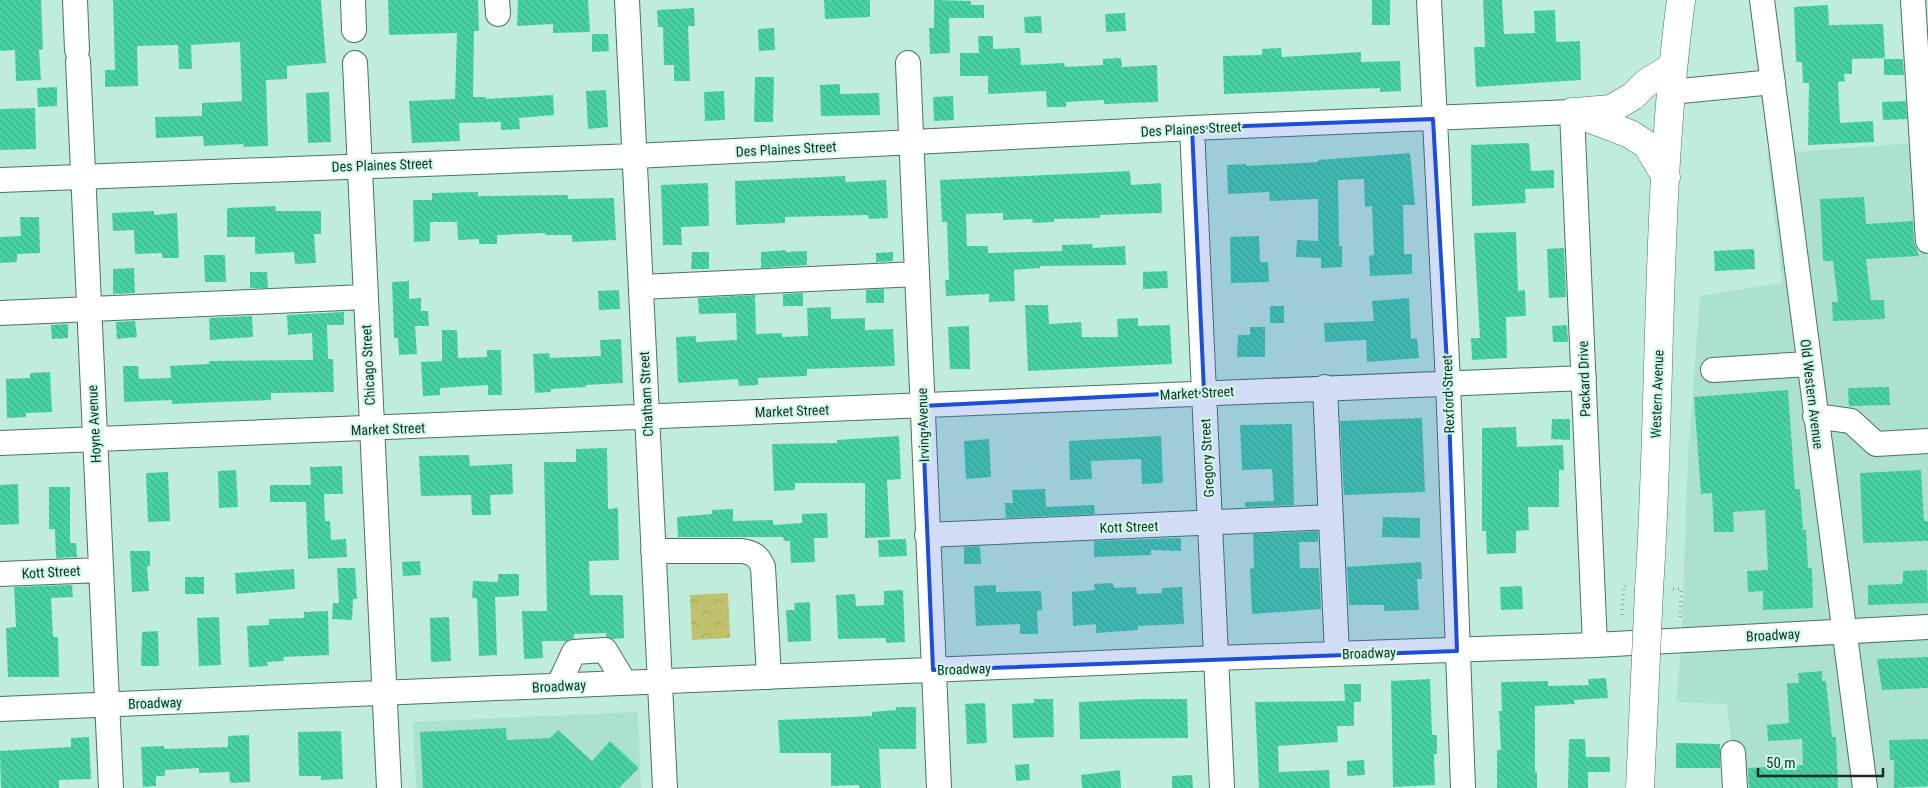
<svg xmlns="http://www.w3.org/2000/svg" width="1928" height="788" font-family="'Roboto Condensed',sans-serif">
<style>
.built{fill:#ace2cd}
.park{fill:url(#park-crowns)}
.building{fill:url(#building-back-hatch)}
.lines{fill:none;stroke-linecap:round;stroke-linejoin:round}
.minor-casing{stroke:#497363;stroke-width:26}
.major-casing{stroke:#497363;stroke-width:29}
.path{stroke:#86ab9c;stroke-width:3;stroke-dasharray:1 4;stroke-linecap:butt}
.minor{stroke:#fff;stroke-width:24}
.major{stroke:#fff;stroke-width:28}
.major-bridge-casing{stroke:#497363;stroke-width:29;stroke-linecap:butt}
.major-bridge{stroke:#fff;stroke-width:28}
.marked{fill:#1d4ed8;fill-opacity:0.2;stroke:#1d4ed8;stroke-width:4;stroke-linejoin:round}
.labels{text-anchor:middle;dominant-baseline:central;stroke-width:4;stroke-linejoin:round;paint-order:stroke}
.street-label{font-size:14px;fill:#192b24;stroke:#ccfbe7}
</style>
<defs>
<pattern id="park-crowns" width="20" height="18" patternUnits="userSpaceOnUse" patternTransform="scale(1.25)"><rect width="20" height="18" fill="#c1c06e"/><path d="M2 6a3 3 0 1 1 6 0M12 15a3 3 0 1 1 6 0" fill="none" stroke="#a5a55f"/></pattern>
<pattern id="building-back-hatch" width="6" height="6" patternUnits="userSpaceOnUse" patternTransform="scale(1.25)"><rect width="6" height="6" fill="#48d2a6"/><path d="M-1 5l2 2M0 0l6 6M5-1l2 2" fill="none" stroke="#3eb48f"/></pattern>
</defs>
<rect width="100%" height="100%" fill="#bfedda"/>
<path class="built" d="M1915,143L1928,265V788H1736L1727,704L1676,702L1681,652L1688,456L1700,296L1782,283L1767,154Z
M638,712L641,788H416L413,722Z"/>
<path class="park" d="M728,593L730,638L692,640L690,595Z"/>
<path class="building" d="M0,0H41L43,49L39,50L41,80L16,81L15,50L0,51Z
M113,0H321L326,63L287,66V79L266,80L268,146L244,147L243,144L204,146L203,136L156,138L155,117L202,116V103L242,101L240,42L191,45L192,69H179L178,45L137,46L138,86L105,87V70H115Z
M388,0H478L479,31H474L473,97H486V99L553,95L554,115L519,118L520,129L501,130V122L459,123L460,141L412,143L409,101L455,99L457,33L389,35Z
M518,0H588L590,32L553,33V24L517,26Z
M824,0H870V17L825,19Z
M934,0L971,1V5H984V18H949L950,53L930,54L929,28H934Z
M1372,0H1390V25H1372Z
M1483,0H1502L1504,34L1535,33L1534,11L1555,10L1556,42L1580,41L1581,80L1476,87L1474,47H1485Z
M1828,5L1829,25L1883,24L1885,58L1852,59V74H1844L1845,81L1838,82L1840,123L1873,121L1874,142L1808,145L1809,83H1803L1802,62H1796L1794,7Z
M694,8L695,26H688L690,81H674V65H664L663,27H658L657,10Z
M1125,13L1126,31L1106,32L1105,14Z
M1041,16L1042,33H1025L1024,17Z
M774,28L775,50L759,51L758,29Z
M592,34H608L609,51L592,52Z
M978,36H993V49L1020,48L1021,65L1064,63L1065,67L1103,65V59L1121,58L1122,67L1157,65L1158,102L1104,104V100L1066,102V107H1047L1046,91L988,94V76H960V53H979Z
M1281,48L1282,57L1361,52V62L1400,61L1401,91L1380,92V88L1224,94L1223,56L1262,55V49Z
M1884,59H1903L1904,75H1884Z
M755,77H774L773,122H754Z
M840,84V94L879,93L880,115L821,116L820,85Z
M57,87V106L38,107L37,88Z
M606,90L608,127L588,129L586,91Z
M724,91L725,120L705,121L704,92Z
M329,92L331,142L308,143L306,93Z
M953,96L954,120L934,121L933,97Z
M1906,101L1907,119L1883,120L1882,102Z
M35,108L36,149L0,150V109Z
M1529,143L1531,171L1554,170V188L1525,189L1526,203L1472,206L1471,145Z
M1410,153L1415,205H1403L1404,254H1412V274L1370,276L1369,256L1374,255L1372,206L1365,207L1364,179L1338,180L1339,246H1342V267L1321,268V258L1296,257L1297,240L1318,241V199L1270,201L1269,192L1228,194L1227,165L1246,164V166L1318,162V160Z
M1130,171L1131,185L1161,183L1162,213L1100,215V218L1054,219V222L1033,223L1032,219L1003,220V213L966,214L967,246H988V253L1062,251V245L1092,244L1093,248L1125,246L1126,265L1040,266V268L1014,270L1015,301L989,302V294L946,296L945,280H949L947,222H942L940,180Z
M845,176L846,182L886,180L888,218L869,219L868,215L785,217V223L736,225L735,181Z
M708,183L709,226L681,227L682,245H663L661,185Z
M478,192V196L568,195V199L614,198L616,240L572,242V235H545V233L497,235V244H479V239L458,240L457,222H430V241L414,242L413,200H432V193Z
M1864,197L1866,224L1913,221L1914,242L1919,256L1866,259L1871,300H1884L1885,319L1833,321L1832,302H1838L1833,261H1823L1820,199Z
M275,206L276,211H321V234H314L316,263L295,264L294,252L255,254V237H227V208Z
M154,211V215L177,213L179,258H162V253L135,254L134,230L113,231L112,213Z
M20,217H39L40,253L17,254V262L0,263V237L21,236Z
M1516,232L1518,291L1525,290L1526,316L1506,317L1507,358L1472,360L1471,338H1480L1474,233Z
M1259,236L1260,262H1268L1269,282L1231,283L1230,237Z
M1564,248L1566,297L1549,298L1547,249Z
M1754,249L1755,269L1715,271L1714,251Z
M786,250V252L807,251V265L761,268V252Z
M692,252H709V269H691Z
M893,252V261L876,262V253Z
M204,255H225L226,282H205Z
M134,268L135,293L113,294V269Z
M1167,271L1168,288L1143,289V272Z
M250,272H267L268,288H250Z
M409,281V299L421,298V311H428L429,326H415L417,354L399,355L398,338H394L392,282Z
M884,289V303H866V290Z
M619,290L620,309L599,310L598,291Z
M803,293V306H783V294Z
M755,295L756,334L782,333V337L808,336L807,308L831,307V319L865,318V330L893,329L895,366L807,369V376L758,378V385L739,386L738,379L678,383L676,337L696,336V342L737,340L736,313L699,314L698,298Z
M1409,298L1411,339L1417,338L1419,358L1367,362L1366,340L1325,342L1324,323L1374,321L1372,301Z
M1025,305H1048L1049,324L1081,322L1082,337H1118L1117,319L1138,318V326L1170,325L1172,364L1028,371Z
M1270,306H1284V323H1270Z
M344,312V325H327L328,359H333L334,392L271,393V400L172,404V400L124,402L123,366H138L139,379L171,378L170,366L209,364V361L313,360L312,333L288,335L287,315Z
M252,316L253,337L210,340L209,318Z
M135,321L137,337L117,339L116,322Z
M68,324V338L52,339L51,325Z
M1567,325L1568,342H1553L1552,326Z
M969,326L970,369H950L948,327Z
M1250,327H1265V357H1237L1238,335H1250Z
M442,330H457L458,358L487,357V350H501L502,395H488V385L440,388V395L423,396L421,362L442,361Z
M621,339L623,383L586,385V387L551,389V392L535,393L533,354L549,353L550,358L601,356L600,340Z
M50,372L52,412L26,413V417L7,418L6,379L30,378V373Z
M1889,387L1890,405L1849,406L1848,388Z
M1788,390L1795,489H1800L1803,530H1806L1808,568H1812L1813,608L1763,610V591L1748,592L1747,571L1768,570L1765,510L1733,512L1734,532H1714L1712,493L1701,494L1694,397Z
M1422,418L1425,492L1344,495L1340,421Z
M1552,419H1570V440L1551,439Z
M1292,424L1294,505L1245,507V502L1274,501L1272,469L1242,470L1240,425Z
M1516,427L1517,447L1563,445L1564,470H1559V507H1528L1529,530L1516,531V553L1487,554L1486,531H1482V428Z
M899,436L901,479L887,480L890,537L865,538V483H795V490L774,491L772,444L837,443V440Z
M1161,436L1163,483L1142,484L1141,459L1091,461L1092,479L1070,480L1069,441Z
M989,439L991,477L966,479L964,441Z
M607,448L608,509L618,508L619,560L589,561L590,595H623L624,638L612,639L606,637V633L574,634V638L567,641H542L543,658L524,659L522,611H547L544,462H576V449Z
M469,455L470,466L512,464L513,494L490,495L491,515H472L471,495L421,496L419,456Z
M342,466L343,494H324L325,521H330L331,540L346,539L347,557L308,559L306,502H270V485H311L310,467Z
M236,470L238,507L219,508L218,471Z
M1921,470L1924,521H1928V541L1863,543L1860,473Z
M168,472L170,521L148,522L146,473Z
M18,484L19,524L0,525V485Z
M49,487H70V543H76L77,557L56,558L55,529H49Z
M1045,489L1046,507L1094,505L1095,514L1006,518L1005,503H1013L1012,490Z
M733,509V521L773,520V525L802,523V514L827,513L828,538H814L815,562L791,563L790,541H784L783,537H678L677,517L712,514V510Z
M1383,517L1420,518V538L1382,537Z
M1318,531V542H1299L1300,568H1319L1321,609L1252,614L1250,569L1254,568L1253,534Z
M1179,538H1181V551L1151,550V555L1094,557V541Z
M906,539L907,556L879,557L878,540Z
M980,546L981,564H964V547Z
M130,551H150V566H147L149,591L132,592Z
M420,561L421,575L403,576L402,562Z
M1421,562L1422,579H1417L1419,610L1384,611V605H1349L1347,567Z
M337,568H355L357,599H353L352,620L332,619L333,603H339Z
M294,569L295,589L236,594L235,573Z
M1927,570L1928,603L1868,605V585L1901,584L1903,582V571Z
M498,574H519V596L495,597L497,655L479,656L477,598H472L473,581L498,582Z
M185,577H204V594H185Z
M1113,583L1114,588L1136,587L1137,594L1162,593V588L1182,587L1184,624L1138,626V630L1096,633V624L1073,626L1072,592L1095,590L1094,584Z
M72,585L73,597L51,598L53,637H58L59,677H8L6,628L16,627L14,587Z
M996,585V592L1041,591L1042,610L1037,611L1038,634H1020V624L976,626L974,586Z
M1522,586L1523,609L1501,610L1500,587Z
M903,590L905,642L886,643V638L838,639L836,595L855,594L856,606L884,605V591Z
M810,602L811,641L788,642L786,610H795L794,603Z
M328,611L329,655L283,657L284,661L267,662L268,666L249,667L247,626L269,625V619L304,618V612Z
M219,617L221,665L199,666L197,618Z
M449,617L451,661L431,662L430,618Z
M158,631L159,666H141L142,632Z
M1928,657V688L1882,690L1877,659Z
M1822,671V681H1826L1832,737H1836L1838,788H1749L1748,768L1803,765L1802,739L1768,741L1767,725L1789,723L1787,683H1799L1798,673Z
M1606,678L1608,698L1574,700L1575,704L1535,706V772H1537V788H1497V750H1501L1499,711H1502L1501,682L1548,681V686L1589,685L1588,679Z
M1430,679L1432,735H1437V754H1434L1435,785L1393,787L1391,681Z
M1344,684H1361V702H1354V726H1337L1338,742L1278,746L1279,772L1329,770L1330,788H1259L1255,702L1345,701Z
M1034,699H1053L1054,737L1013,738L1012,704L1034,703Z
M1144,699H1187L1188,738L1080,739L1079,702Z
M985,703L987,743L967,744L965,704Z
M896,707H916V749H879L881,788H859V785L831,786V753H780L778,720L872,716V712L896,710Z
M506,728L507,740L550,738L558,730L592,761L610,741L639,768L619,788H423L420,732Z
M341,731L343,779L321,780V776H299L298,732Z
M249,735L250,782L230,783L229,772L199,773V768L165,770V776H156V786L143,787L141,747L164,746V749L228,747V736Z
M89,737L91,779L59,780V788H1L0,751L71,747V738Z
M1569,739H1585L1586,757H1610V772H1588V788H1568Z
M1928,739V786L1894,788V760H1890L1889,740Z
M1676,743L1720,744V768H1676Z
M1364,760L1365,775L1347,776V761Z
M1029,764L1030,780L1016,781L1015,765Z
M1120,770L1121,788H1082L1081,775Z
M1192,775L1193,788H1172V776Z"/>
<g class="lines">
<g class="minor-casing">
<path id="minor" d="M75,0L77,50
M353,0L354,30
M497,0L498,14
M627,0L665,788
M1429,0L1448,382L1463,788
M1762,0L1865,788
M1913,0L1928,241
M78,61L111,788
M355,63L389,788
M908,63L939,788
M1671,92L1773,82
M1192,128L1222,788
M0,180L635,156L1192,128L1572,112L1595,645
M641,287L917,274
M0,313L365,297
M1713,370L1808,364
M1325,387L1337,654
M1815,416L1851,421L1876,444L1928,441
M0,443L1584,378
M927,535L1331,517
M653,551H742C754,553 758,556 763,567L769,677
M0,574L101,570
M558,686L574,652L605,650L625,683
M0,709L1216,658L1595,645L1928,627
M1733,753L1735,788"/>
</g>
<g class="major-casing">
<path id="major" d="M1572,112L1630,134L1647,145L1666,177
M1576,112L1611,109L1633,96L1646,83L1672,67
M1649,590C1662,394 1655,195 1681,0"/>
</g>
<path class="path" d="M1673,589H1681L1680,617
M1622,615L1624,586L1629,587"/>
<use href="#minor" class="minor"/>
<use href="#major" class="major"/>
<g class="major-bridge-casing">
<path id="major-bridge" d="M1640,788L1649,590"/>
</g>
<use href="#major-bridge" class="major-bridge"/>
</g>
<path class="marked" d="M1433,119L1448,382L1457,651L933,670L922,406L1204,392L1192,128Z"/>
<g class="labels">
<g class="street-label">
<text transform="translate(1191 129) rotate(-3)">Des Plaines Street</text>
<text transform="translate(786 149) rotate(-3)">Des Plaines Street</text>
<text transform="translate(382 165) rotate(-2)">Des Plaines Street</text>
<text transform="translate(368 365) rotate(-93)">Chicago Street</text>
<text transform="translate(1584 379) rotate(-92)">Packard Drive</text>
<text transform="translate(1197 393) rotate(-3)">Market Street</text>
<text transform="translate(646 394) rotate(-93)">Chatham Street</text>
<text transform="translate(1448 394) rotate(-92)">Rexford Street</text>
<text transform="translate(1657 394) rotate(-88)">Western Avenue</text>
<text transform="translate(1812 394) rotate(83)">Old Western Avenue</text>
<text transform="translate(792 411) rotate(-2)">Market Street</text>
<text transform="translate(94 424) rotate(-93)">Hoyne Avenue</text>
<text transform="translate(923 425) rotate(-92)">Irving Avenue</text>
<text transform="translate(388 429) rotate(-2)">Market Street</text>
<text transform="translate(1207 458) rotate(-93)">Gregory Street</text>
<text transform="translate(1129 527) rotate(-2)">Kott Street</text>
<text transform="translate(51 572) rotate(-3)">Kott Street</text>
<text transform="translate(1773 635) rotate(-3)">Broadway</text>
<text transform="translate(1369 653) rotate(-2)">Broadway</text>
<text transform="translate(964 669) rotate(-2)">Broadway</text>
<text transform="translate(559 686) rotate(-3)">Broadway</text>
<text transform="translate(155 703) rotate(-2)">Broadway</text>
</g>
</g>
<path d="M1758 768v8h125v-8" fill="none" stroke="#192b24" stroke-width="2.5"/>
<text x="1766" y="768" font-size="15" fill="#192b24" stroke="#ccfbe7" stroke-width="4" paint-order="stroke">50 m</text>
</svg>
